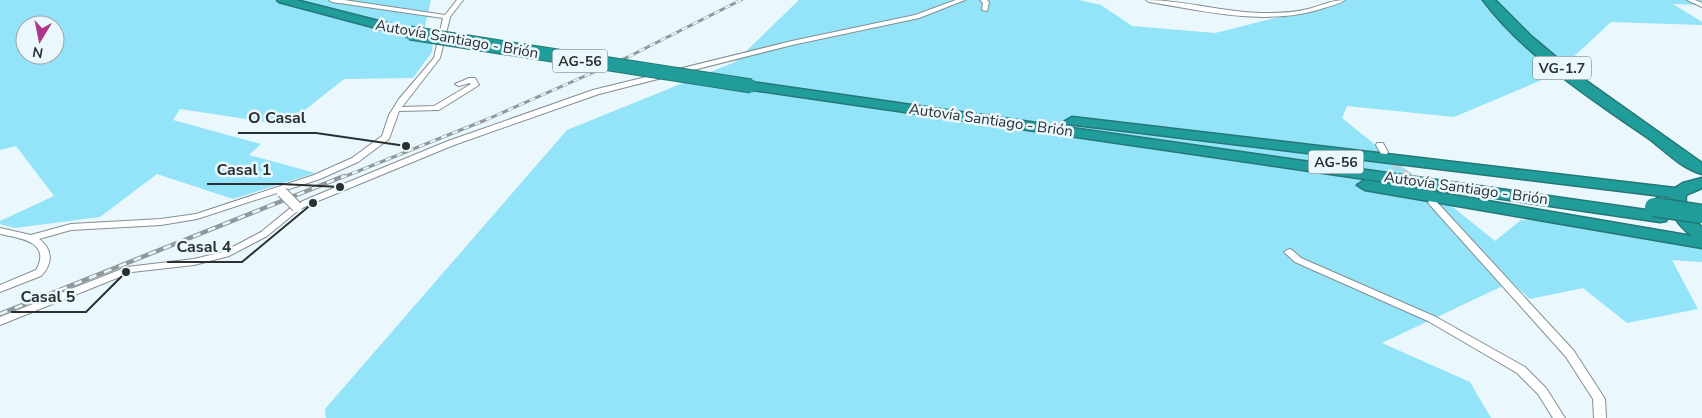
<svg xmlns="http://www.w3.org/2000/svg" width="1702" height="418" font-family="'Nunito Sans',sans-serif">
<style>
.green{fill:#93e3f9;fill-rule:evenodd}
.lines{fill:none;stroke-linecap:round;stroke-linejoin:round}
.street-tunnel-far1{stroke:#c4cfd3;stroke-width:7;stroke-dasharray:7 4;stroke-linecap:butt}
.street-tunnel{stroke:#c4cfd3;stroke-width:10;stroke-dasharray:10 5;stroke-linecap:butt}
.street-casing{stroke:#838f93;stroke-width:2}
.highway-casing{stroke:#247776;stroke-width:3}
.street{fill:#fff;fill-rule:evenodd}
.highway{fill:#209d9b;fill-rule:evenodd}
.rail-far1-casing{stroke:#8f989b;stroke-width:3}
.rail-casing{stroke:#8f989b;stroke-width:4.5}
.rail-far1{stroke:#eaf7fc;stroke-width:2;stroke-dasharray:6;stroke-linecap:butt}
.rail{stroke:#eaf7fc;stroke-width:2.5;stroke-dasharray:8;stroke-linecap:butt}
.street-bridge-casing{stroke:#838f93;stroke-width:12;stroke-linecap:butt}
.highway-bridge-far1-casing{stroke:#247776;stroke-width:15;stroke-linecap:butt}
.highway-bridge-casing{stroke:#247776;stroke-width:21;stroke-linecap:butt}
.street-bridge{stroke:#fff;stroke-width:10}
.highway-bridge-far1{stroke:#209d9b;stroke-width:13}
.highway-bridge{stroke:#209d9b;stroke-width:18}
.labels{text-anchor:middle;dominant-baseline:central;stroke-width:5;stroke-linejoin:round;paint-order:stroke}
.shield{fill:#eaf7fc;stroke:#646c6e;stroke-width:1}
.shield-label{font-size:14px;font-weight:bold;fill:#2b3031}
.street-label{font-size:15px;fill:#2b3031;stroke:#eaf7fc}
.leader{fill:none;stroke:#2b3031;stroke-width:2}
.callout-dot{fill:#2b3031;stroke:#eaf7fc;stroke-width:2}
.callout-label{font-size:16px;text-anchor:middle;font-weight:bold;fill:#2b3031;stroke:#eaf7fc;stroke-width:5;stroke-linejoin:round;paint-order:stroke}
</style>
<rect width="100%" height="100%" fill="#eaf7fc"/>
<path class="green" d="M0,0H431L422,39L433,42L432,52L413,78L344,79L286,125L180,109L173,120L261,144L249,155L315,173L233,199L157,174L100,217L15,228L0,224V221L54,196L16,146L0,150ZM25,25H55V55H25Z
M799,0H1079L1101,5L1132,26L1215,33L1336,3L1337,0H1702V5L1673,4L1702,22V25L1611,22L1554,75L1454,117L1347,106L1342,118L1495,241L1521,220L1550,221L1702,249V262L1672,260L1698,309L1627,323L1583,288L1530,299L1511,282L1382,343L1470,382L1491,418H326L325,409L567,130L735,62Z"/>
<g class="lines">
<path class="street-tunnel-far1" d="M1387,155L1409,178"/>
<path class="street-tunnel" d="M1407,176L1427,197"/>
<g class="street-casing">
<path id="street" d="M329,0H344L445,15L457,0H463L450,17L440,58L402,107L434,106L471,84L470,83L459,86L455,84L469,78H475L479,85L439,110L399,111L389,139L358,162L320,179L197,219L161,225L71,230L39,239C53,249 53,264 41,276L0,292V285L36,270C52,242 20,238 0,234V228L31,235L71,224L161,219L196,214L314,175L352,158L382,136L389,115L399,99L434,58L443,18L332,2Z
M956,0H965L919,18L792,45L599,94L454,145L318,201L300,209L267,236L229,256L194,265L132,272L0,325V317L127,267L194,259L223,252L261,232L294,205L312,197L448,141L593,90L792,41L915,15Z
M980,0H987L989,2L987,11L982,10L983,3Z
M1146,0C1184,0 1222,12 1261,13C1277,13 1293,13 1308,9C1320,6 1332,0 1345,0C1339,4 1331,6 1324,8C1268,27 1205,11 1149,2Z
M1687,0H1695L1702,3V7Z
M1377,143H1383L1388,152L1387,154H1381L1376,145Z
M1432,199L1435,200L1574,351L1605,399L1606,418H1594L1593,399L1566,357L1429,204L1428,202Z
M1289,249L1292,250L1301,258L1436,317L1525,367L1546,388L1565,418H1553L1538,394L1517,373L1428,321L1295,262L1284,252Z"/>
</g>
<g class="highway-casing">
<path id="highway" d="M277,0H296L414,30L416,33L410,37L279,2Z
M1483,0H1495L1532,37L1575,73L1702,163V174C1683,169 1666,152 1651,140C1594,101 1525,56 1483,0Z
M751,82L1660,212L1666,213L1668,217L1666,221L1660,222L746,89L744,86Z
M1072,117L1675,188L1683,183L1702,178V188L1686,195C1684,209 1691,219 1702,227V248L1365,190L1357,185L1365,180L1692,236C1679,226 1669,213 1670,197L1067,124L1065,121Z"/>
</g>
<use href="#street" class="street"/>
<use href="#highway" class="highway"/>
<g class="rail-far1-casing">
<path id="rail-far1" d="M341,178L488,119L630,56L741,0"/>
</g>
<g class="rail-casing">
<path id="rail" d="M0,314L344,176"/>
</g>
<use href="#rail-far1" class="rail-far1"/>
<use href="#rail" class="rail"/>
<g class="street-bridge-casing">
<path id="street-bridge" d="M282,192L297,207"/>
</g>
<g class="highway-bridge-far1-casing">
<path id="highway-bridge-far1" d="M410,33L751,86"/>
</g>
<g class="highway-bridge-casing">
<path id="highway-bridge" d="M1654,207L1702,214"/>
</g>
<use href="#street-bridge" class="street-bridge"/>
<use href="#highway-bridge-far1" class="highway-bridge-far1"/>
<use href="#highway-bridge" class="highway-bridge"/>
</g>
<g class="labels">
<g class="shield">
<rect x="552.5" y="49.5" width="55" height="23" rx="4"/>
<rect x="1533" y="56.5" width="58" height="23" rx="4"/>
<rect x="1308.5" y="150.5" width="55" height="23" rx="4"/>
</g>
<g class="shield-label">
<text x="580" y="61">AG-56</text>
<text x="1562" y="68">VG-1.7</text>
<text x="1336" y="162">AG-56</text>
</g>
<g class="street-label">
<text transform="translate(457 39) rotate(10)">Autovía Santiago - Brión</text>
<text transform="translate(991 120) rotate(8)">Autovía Santiago - Brión</text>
<text transform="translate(1466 188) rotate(8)">Autovía Santiago - Brión</text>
</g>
</g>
<path class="leader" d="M406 146L316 133H238M340 187L282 184H207M313 203L242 262H167M126 272L86 312H11"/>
<g class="callout-dot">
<circle cx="406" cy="146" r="5"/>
<circle cx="340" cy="187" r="5"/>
<circle cx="313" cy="203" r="5"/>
<circle cx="126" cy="272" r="5"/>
</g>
<g class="callout-label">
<text x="277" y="123">O Casal</text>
<text x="244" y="175">Casal 1</text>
<text x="204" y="252">Casal 4</text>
<text x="48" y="302">Casal 5</text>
</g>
<g transform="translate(40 40) rotate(190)"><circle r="24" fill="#eaf7fc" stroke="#9ea7ab"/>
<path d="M0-4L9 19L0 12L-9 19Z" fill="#ae358a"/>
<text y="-8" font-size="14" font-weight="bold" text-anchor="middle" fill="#2b3031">N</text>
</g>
</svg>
